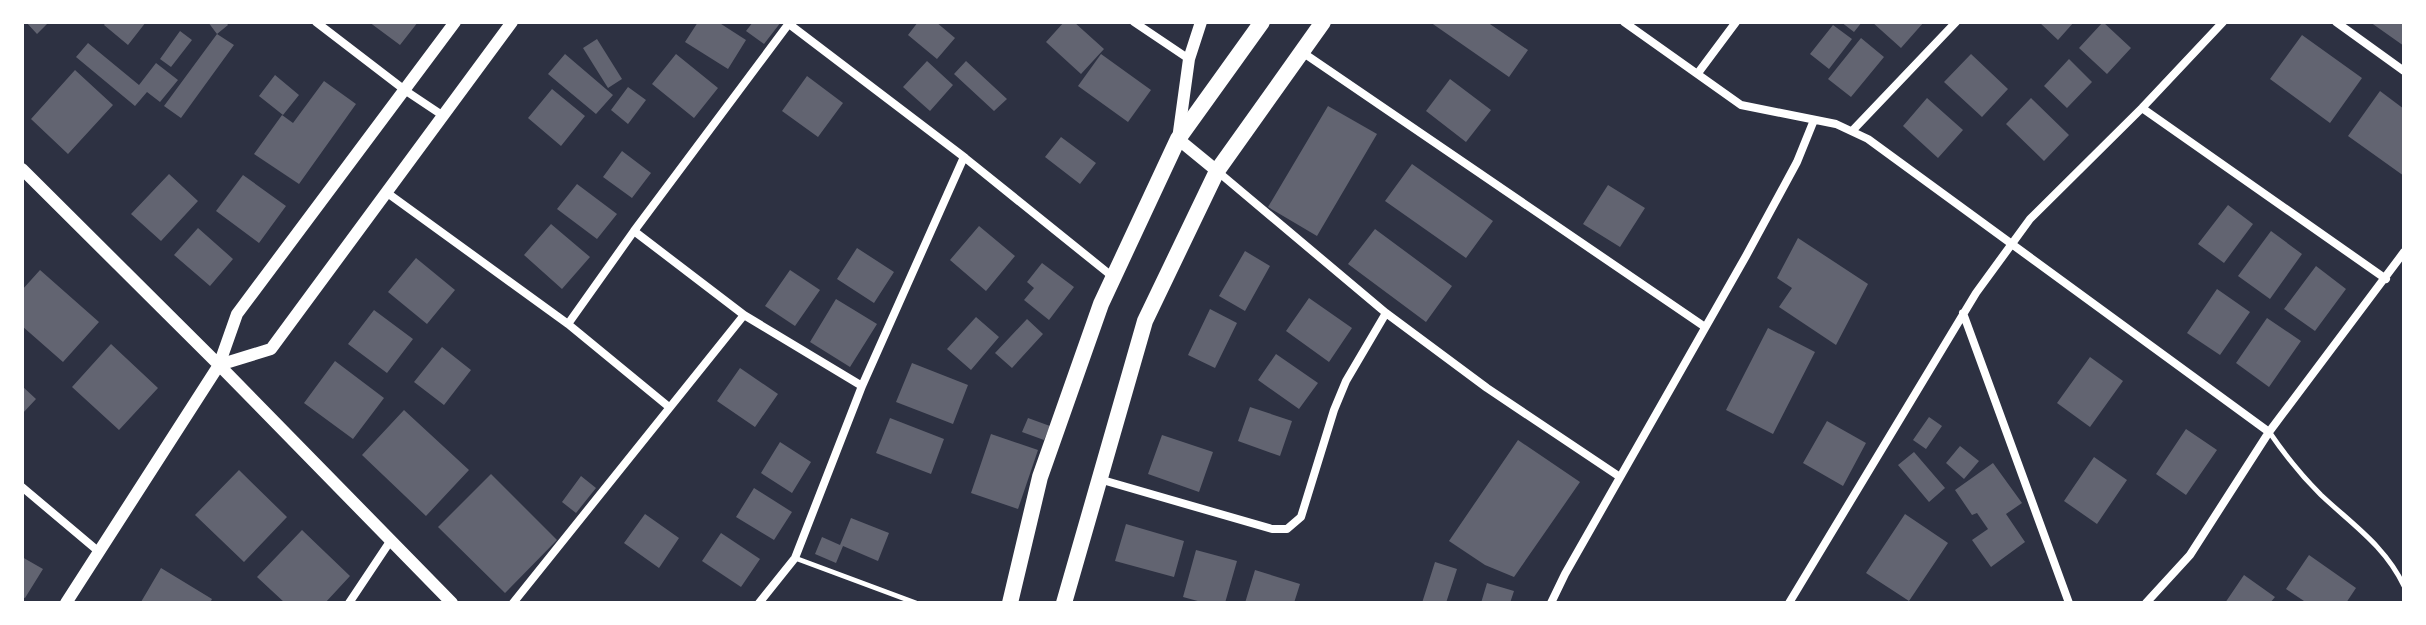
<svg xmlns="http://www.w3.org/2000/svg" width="2426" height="625" font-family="Montserrat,sans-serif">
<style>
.building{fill:#626471}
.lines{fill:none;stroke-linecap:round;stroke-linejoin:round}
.service{stroke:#fff;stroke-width:5}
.minor{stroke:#fff;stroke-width:8}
.tertiary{stroke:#fff;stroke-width:12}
.primary{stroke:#fff;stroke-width:16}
</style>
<rect width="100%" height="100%" fill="#2d3142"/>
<path class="building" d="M26,22H49L37,34Z
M106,22H146L128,45L104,25Z
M208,22H226L228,25L217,34Z
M369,22H418L400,45Z
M698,22H718L746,40L728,69L685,42Z
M753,22H781L764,44L746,31Z
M918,22H936L955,38L937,59L908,35Z
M1064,22H1074L1104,49L1081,74L1046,42Z
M1430,22H1487L1528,50L1509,77Z
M1841,22H1862L1854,32Z
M1872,22H1924L1901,48Z
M2039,22H2074L2058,40Z
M2103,22L2131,48L2107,74L2079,48Z
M2370,22H2404V46Z
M1833,25L1852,39L1829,69L1810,54Z
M180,31L192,40L171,67L160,59Z
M217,34L234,45L181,118L164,106Z
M2302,35L2362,78L2330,123L2270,79Z
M1861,38L1884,57L1851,97L1828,79Z
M597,39L622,79L608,88L583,48Z
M88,43L139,85L156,63L178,80L160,102L147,92L135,106L76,57Z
M565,54L613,95L596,114L548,74Z
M676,54L718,88L694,118L652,84Z
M1101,54L1151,90L1128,122L1078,86Z
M1971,54L2008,89L1982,117L1944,82Z
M2069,59L2092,82L2067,108L2044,86Z
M927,61L953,85L930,111L903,87Z
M966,61L1007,99L994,111L954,74Z
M75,70L113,105L68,154L31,119Z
M275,75L299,95L283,115L259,96Z
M807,76L843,103L818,137L782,111Z
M1450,79L1491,110L1466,142L1426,111Z
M324,81L356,104L299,184L254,154L282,115L293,123Z
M628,87L646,100L628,124L611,110Z
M552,89L585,116L561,146L528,118Z
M2380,91L2404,109V176L2348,136Z
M1927,98L1963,130L1938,158L1903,126Z
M2031,98L2069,135L2044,161L2006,124Z
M1328,106L1377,134L1317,236L1268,207Z
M1061,137L1096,163L1080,184L1045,157Z
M622,151L651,173L632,198L603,177Z
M1412,164L1493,221L1466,258L1385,201Z
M169,174L198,201L161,241L131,214Z
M243,175L286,206L259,243L216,211Z
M577,184L617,214L597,239L557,209Z
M1608,185L1645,208L1620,247L1583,224Z
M2228,205L2253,224L2224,263L2198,244Z
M551,224L590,257L562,289L524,255Z
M979,226L1015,256L986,291L950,260Z
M198,228L233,259L210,286L174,255Z
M1375,229L1452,286L1426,322L1348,264Z
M2271,231L2302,254L2270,299L2238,276Z
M1798,238L1868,284L1836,345L1779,307L1792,288L1777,278Z
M857,248L894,272L874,303L837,279Z
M1245,251L1270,266L1245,311L1219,296Z
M416,258L455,290L427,324L388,292Z
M1042,263L1074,287L1049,320L1024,300L1034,288L1027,282Z
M2316,266L2346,289L2315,331L2284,309Z
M40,270L99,322L63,362L22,326V290Z
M790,270L820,290L795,326L765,306Z
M2217,289L2250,312L2220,355L2187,333Z
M1309,298L1352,328L1329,362L1286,331Z
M836,299L877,324L850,367L810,342Z
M1210,309L1237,323L1215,368L1188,355Z
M374,310L413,339L387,373L348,344Z
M976,317L999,337L971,370L947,349Z
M2267,318L2301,341L2269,387L2236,363Z
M1027,319L1043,334L1012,368L995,353Z
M1768,328L1815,352L1773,434L1726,410Z
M111,344L158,388L119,430L72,387Z
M442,347L471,370L444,405L414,382Z
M1276,354L1318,383L1299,409L1258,380Z
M2090,357L2123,381L2090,427L2057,403Z
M335,361L384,398L353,439L304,403Z
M912,363L968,385L953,424L896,402Z
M740,368L778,394L755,427L717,401Z
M22,386L36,399L22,414Z
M1250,407L1292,421L1280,456L1238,441Z
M404,410L469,470L426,516L362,455Z
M1929,417L1942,426L1926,449L1913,440Z
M890,418L944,439L931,474L876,453Z
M1028,418L1050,426L1044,440L1022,432Z
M1827,421L1866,443L1843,486L1803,463Z
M2186,429L2217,450L2186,495L2156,474Z
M991,434L1038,450L1018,509L971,493Z
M1162,435L1213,452L1199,492L1148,474Z
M1518,440L1580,482L1514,577L1485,565L1449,541Z
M780,442L811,462L792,493L761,473Z
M1960,446L1979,461L1964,479L1946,463Z
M1914,452L1945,488L1929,502L1898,465Z
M2094,457L2127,480L2097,524L2064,501Z
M1993,463L2022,503L2006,514L2025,542L1991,567L1972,540L1988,529L1977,513L1972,515L1955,490Z
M239,470L287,517L244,562L195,515Z
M491,474L557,540L505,593L438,527Z
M581,476L596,488L576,513L562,502Z
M754,488L792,512L774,540L736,517Z
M645,514L679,538L659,568L624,543Z
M1905,514L1948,543L1909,601L1866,573Z
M851,518L889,533L878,561L843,546L836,563L815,554L822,537L840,545Z
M1126,524L1184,541L1174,577L1115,561Z
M302,530L350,576L325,603H285L257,577Z
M721,533L760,559L741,587L702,561Z
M1196,550L1237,561L1225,603H1205L1183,597Z
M2309,555L2356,588L2346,603H2307L2286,589Z
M22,557L43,569L25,598L22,597Z
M1435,562L1457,569L1446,603H1422Z
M161,568L212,599L210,603L141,602Z
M1255,570L1300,584L1294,603H1245Z
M2244,575L2275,597L2270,603H2225Z
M1487,583L1514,591L1510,603H1481Z"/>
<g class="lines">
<path class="service" d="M2270,433C2285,455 2302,476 2321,495C2353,525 2385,546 2404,586
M795,558L916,603"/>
<path class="minor" d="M316,22L406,91L442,115
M1134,22L1189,59
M1624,22L1741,105L1836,124L1868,139L2269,432
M2336,22L2404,71
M789,24L964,157L1113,277
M1302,52L1705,327
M1698,73L1736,22
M2142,108L2386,279
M1853,130L1956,22
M1217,171L1386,313L1487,388L1620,477
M386,192L568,324L669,407
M634,231L744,315L862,386
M1963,313L2069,603
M568,324L634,231L790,22
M1099,479L1272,529H1287L1301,517L1334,410L1346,381L1386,313
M22,487L98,551
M349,603L391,540
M513,603L744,315
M759,603L795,558L862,386L964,157
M1551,603L1565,574L1746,256L1797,162L1814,120
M1789,603L1976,293L2030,219L2142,108L2223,22
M2146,603L2190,555L2269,432L2404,252"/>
<path class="tertiary" d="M455,22L237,314L219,365L271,349L512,22
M1201,22L1189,59L1178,139L1217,171
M22,169L219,365L452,603
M66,603L219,365"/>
<path class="primary" d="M1010,603L1040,477L1101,304L1178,139L1262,22
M1064,603L1145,321L1217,171L1323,22"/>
</g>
<rect width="2426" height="625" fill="none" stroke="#ffffff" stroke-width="48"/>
</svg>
